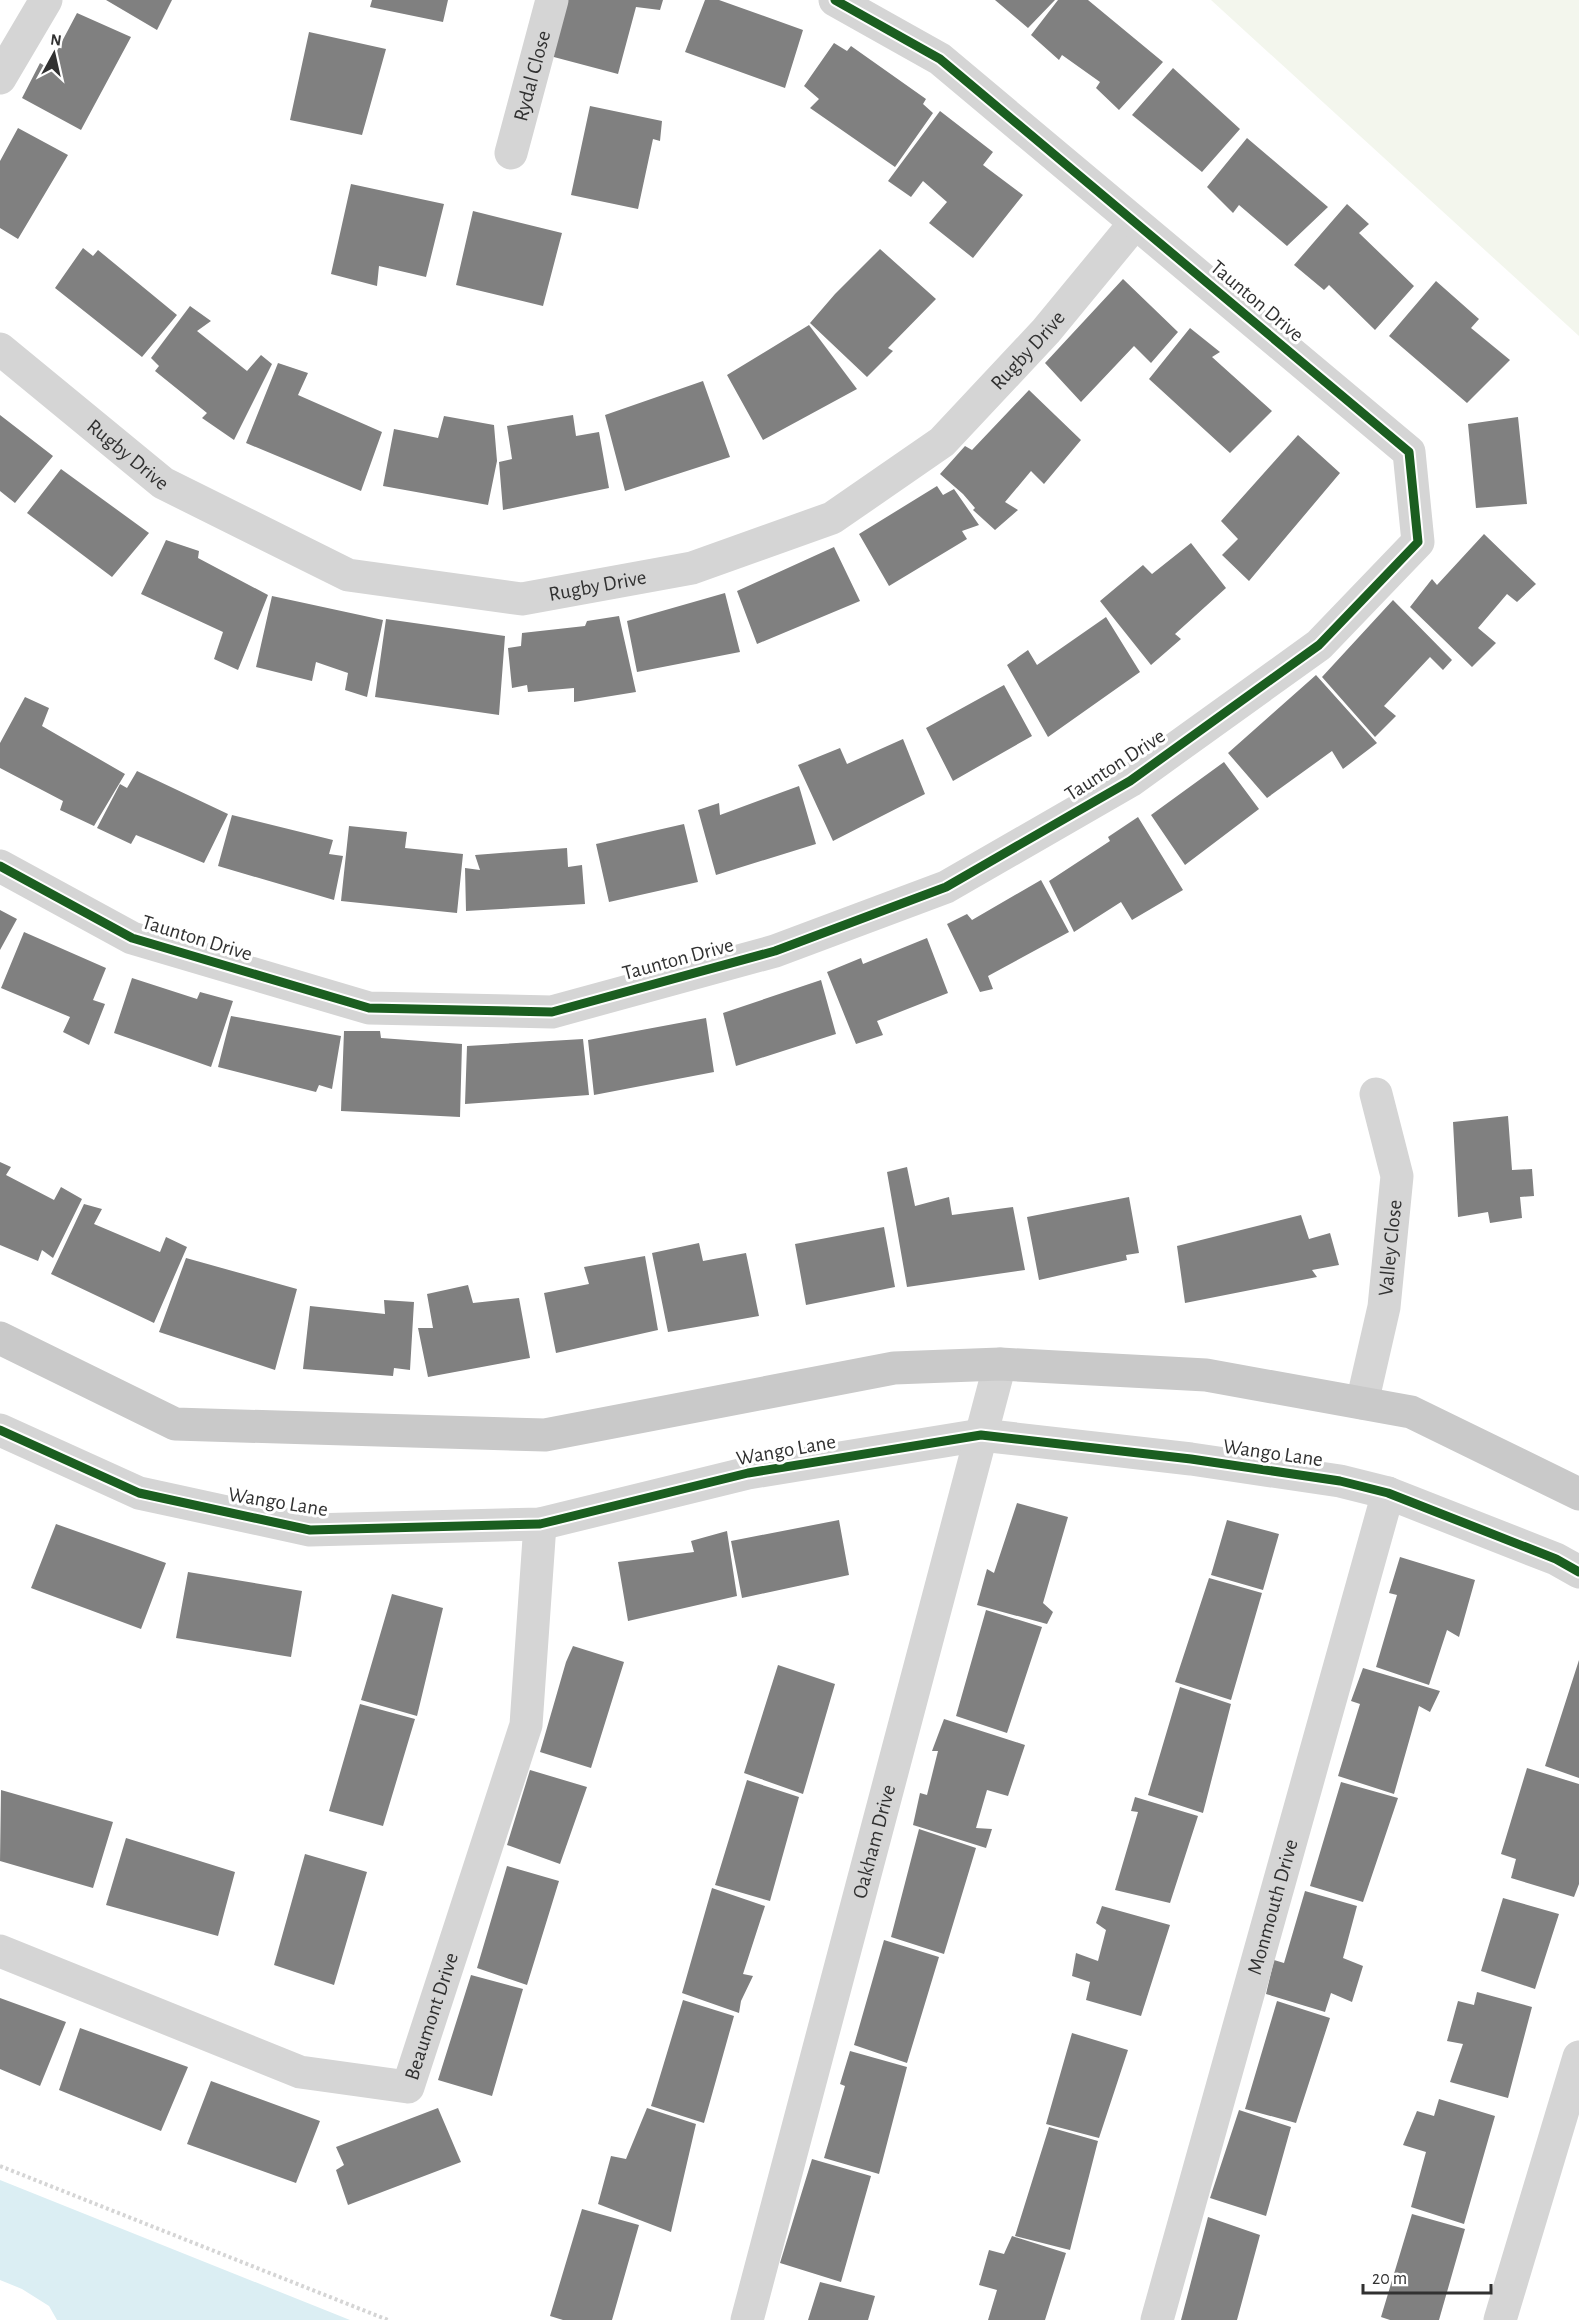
<svg xmlns="http://www.w3.org/2000/svg" width="1579" height="2320" font-family="'Alegreya Sans',sans-serif">
<style>
.green{fill:#f3f6ed}
.water{fill:#dbeef3}
.building{fill:#808080}
.lines{fill:none;stroke-linecap:round;stroke-linejoin:round}
.path{stroke:#d5d5d5;stroke-width:4;stroke-dasharray:3 3;stroke-linecap:butt}
.minor{stroke:#d5d5d5;stroke-width:33}
.major{stroke:#c9c9c9;stroke-width:33}
.cycleway-casing{stroke:#fff;stroke-width:13}
.cycleway{stroke:#1b5e20;stroke-width:9}
.labels{text-anchor:middle;dominant-baseline:central;stroke-width:6;stroke-linejoin:round;paint-order:stroke}
.street-label{font-size:21px;fill:#313131;stroke:#fff}
</style>
<rect width="100%" height="100%" fill="#fff"/>
<path class="green" d="M1211,0H1579V336Z"/>
<path class="water" d="M0,2180L350,2320H57L49,2306L22,2289L0,2280Z"/>
<path class="building" d="M106,0H172L157,30Z
M372,0H448L443,22L370,7Z
M563,0H663L660,10L636,7L618,74L550,56Z
M705,0H719L803,30L785,88L685,52Z
M995,0H1055L1028,28Z
M1058,0H1088L1163,62L1119,110L1096,88L1100,82L1062,55L1059,60L1031,35Z
M77,13L131,37L81,130L22,98L40,63L48,68Z
M309,32L386,49L362,135L290,120Z
M834,43L847,51L851,46L926,99L923,104L933,113L895,167L810,108L819,99L804,86Z
M1173,68L1240,129L1202,172L1132,115Z
M590,106L662,121L660,141L653,139L638,209L571,195Z
M940,111L993,152L983,165L1023,195L973,258L929,223L947,202L923,181L911,197L888,181Z
M18,128L68,155L18,239L0,228V161Z
M1247,138L1328,207L1287,246L1239,205L1233,213L1207,187Z
M351,184L444,204L426,277L379,266L377,286L331,274Z
M1347,204L1369,224L1359,233L1414,286L1375,330L1329,285L1324,290L1294,265Z
M473,211L562,233L543,306L456,285Z
M83,248L93,256L98,250L177,315L142,357L55,288Z
M880,249L936,299L888,348L893,351L867,377L810,323L835,294Z
M1123,279L1178,332L1151,363L1134,346L1081,402L1045,363Z
M1436,281L1479,319L1471,328L1510,360L1467,403L1389,336Z
M190,306L211,321L197,331L247,371L261,355L272,364L234,440L202,418L207,413L155,371L159,366L151,358Z
M809,325L857,389L763,440L727,375Z
M1190,328L1220,352L1212,357L1272,411L1230,453L1149,379Z
M278,363L308,373L298,395L382,432L361,491L246,443Z
M703,381L730,457L625,491L605,415Z
M1029,390L1081,440L1044,484L1031,471L1005,502L1018,510L995,530L973,510L975,508L963,494L940,474L965,446L972,450Z
M0,415L53,456L15,503L0,491Z
M573,415L576,436L599,432L609,488L503,510L499,462L512,459L507,426Z
M444,416L494,425L497,461L488,505L383,486L394,429L438,438Z
M1518,417L1527,504L1476,508L1468,424Z
M1298,435L1340,473L1249,581L1222,555L1238,539L1221,521Z
M61,469L149,533L112,577L27,513Z
M937,486L943,495L954,489L979,525L962,531L967,539L889,586L859,534Z
M1484,534L1536,584L1517,602L1507,594L1478,628L1496,643L1472,667L1410,607L1432,579L1437,585Z
M166,540L199,551L198,558L268,595L238,670L214,659L223,632L141,594Z
M1191,543L1226,588L1175,634L1181,639L1151,665L1100,601L1143,565L1152,574Z
M834,547L860,601L757,644L737,591Z
M725,593L740,652L637,672L627,621Z
M272,596L383,620L367,697L345,690L348,673L316,662L312,681L256,667Z
M1393,600L1452,660L1443,670L1430,657L1384,706L1396,716L1375,737L1322,677Z
M619,616L636,692L574,702V688L528,692L527,685L512,688L508,648L521,646L522,633L585,626L587,621Z
M1106,617L1140,672L1048,737L1007,665L1028,650L1037,665Z
M386,619L505,636L499,715L375,697Z
M1316,675L1377,743L1343,769L1332,751L1267,798L1228,753Z
M1004,685L1032,736L953,781L926,728Z
M25,697L49,708L42,726L125,774L94,826L60,810L63,801L0,768V743Z
M903,739L925,794L833,841L798,765L840,748L847,764Z
M1224,762L1259,809L1185,865L1151,815Z
M137,771L228,814L204,863L136,835L131,844L97,828L120,784L127,788Z
M799,786L816,844L716,875L698,810L719,803L720,815Z
M232,815L333,840L329,854L343,856L334,900L218,866Z
M1138,817L1183,890L1132,920L1121,902L1074,932L1049,881L1110,841L1108,837Z
M684,824L698,882L609,902L596,844Z
M349,826L407,832L405,848L463,854L457,913L341,901Z
M567,848L568,867L582,865L585,904L466,911L465,868L480,870L475,855Z
M1041,880L1069,932L988,976L993,989L980,992L947,924L967,914L972,920Z
M0,910L17,919L0,950Z
M24,932L106,968L93,1000L105,1004L89,1045L63,1032L70,1017L1,988Z
M927,938L948,993L877,1021L883,1035L856,1044L827,972L861,958L863,964Z
M132,978L197,999L200,992L233,1001L211,1067L114,1033Z
M821,980L836,1034L736,1066L723,1013Z
M231,1016L341,1036L332,1089L319,1085L316,1092L218,1067Z
M706,1018L714,1072L594,1095L588,1040Z
M344,1031H380L381,1038L462,1044L460,1117L341,1111Z
M583,1039L589,1095L465,1104L467,1046Z
M1508,1116L1512,1170L1532,1169L1534,1196L1520,1197L1522,1218L1490,1223L1488,1212L1458,1217L1453,1122Z
M0,1162L11,1167L6,1175L54,1200L61,1187L82,1199L53,1258L42,1250L38,1261L0,1245Z
M907,1167L915,1206L949,1197L952,1215L1013,1207L1025,1270L907,1287L887,1172Z
M1129,1197L1139,1253L1126,1255L1127,1260L1039,1280L1027,1217Z
M84,1204L102,1209L94,1224L160,1252L166,1237L187,1247L154,1323L51,1274Z
M1301,1215L1309,1239L1330,1233L1339,1265L1312,1270L1317,1277L1185,1303L1177,1246Z
M884,1227L895,1287L806,1305L795,1244Z
M699,1243L703,1261L746,1253L759,1316L668,1332L652,1253Z
M645,1256L658,1330L556,1353L544,1293L589,1284L584,1267Z
M186,1258L297,1289L275,1370L159,1332Z
M468,1285L473,1303L519,1298L530,1358L428,1377L418,1328H433L427,1294Z
M384,1300L414,1302L410,1370L394,1368L393,1376L303,1369L310,1306L385,1314Z
M1017,1503L1068,1517L1043,1603L1053,1612L1047,1624L977,1605L987,1569L994,1573Z
M839,1520L849,1575L742,1598L731,1541Z
M1227,1520L1279,1534L1263,1590L1211,1575Z
M56,1524L166,1563L141,1629L31,1588Z
M727,1531L737,1596L628,1621L618,1562L694,1552L691,1541Z
M1400,1557L1475,1580L1459,1637L1447,1630L1429,1685L1376,1667L1397,1595L1389,1593Z
M188,1572L302,1591L291,1657L176,1638Z
M1209,1578L1262,1593L1231,1700L1175,1682Z
M392,1594L443,1608L417,1716L361,1700Z
M986,1610L1042,1627L1007,1733L956,1716Z
M573,1646L624,1662L591,1768L540,1752L566,1662Z
M1579,1660V1778L1545,1766Z
M778,1665L835,1684L803,1794L744,1773Z
M1363,1668L1440,1691L1430,1712L1419,1706L1394,1794L1338,1776L1360,1704L1351,1701Z
M1180,1687L1231,1704L1203,1813L1148,1795Z
M360,1704L415,1719L383,1826L329,1811Z
M944,1719L1025,1745L1008,1796L987,1790L976,1828L992,1829L986,1848L913,1825L920,1793L927,1795L938,1751H932Z
M1527,1768L1579,1784V1884L1574,1897L1511,1878L1516,1859L1501,1854Z
M530,1770L587,1787L560,1864L507,1845Z
M747,1780L799,1797L770,1901L715,1885Z
M1341,1782L1398,1798L1363,1902L1310,1886Z
M1,1790L113,1822L93,1888L0,1861Z
M1135,1797L1198,1816L1170,1903L1115,1890L1138,1812L1131,1811Z
M919,1829L976,1848L944,1954L891,1937Z
M126,1838L235,1872L218,1936L106,1905Z
M305,1854L367,1872L334,1985L274,1965Z
M507,1866L559,1881L527,1985L477,1968Z
M712,1888L765,1906L743,1974L753,1976L741,2001L739,2013L682,1993Z
M1305,1891L1357,1906L1343,1958L1363,1966L1352,2002L1331,1993L1325,2012L1266,1994L1274,1960L1284,1963Z
M1503,1898L1559,1914L1535,1989L1481,1971Z
M1102,1906L1170,1925L1141,2016L1086,2000L1090,1982L1072,1976L1076,1953L1098,1961L1106,1930L1096,1923Z
M884,1940L939,1957L907,2063L854,2045Z
M471,1975L523,1989L492,2096L438,2080Z
M1477,1992L1532,2007L1508,2098L1450,2082L1463,2044L1447,2041L1458,2001L1474,2005Z
M0,1998L66,2022L40,2086L0,2069Z
M683,2000L734,2016L704,2123L651,2106Z
M1277,2001L1330,2018L1296,2123L1245,2109Z
M80,2028L188,2067L161,2131L59,2090Z
M1072,2033L1128,2050L1099,2138L1046,2124Z
M850,2051L907,2067L879,2174L824,2158L845,2086L840,2084Z
M211,2081L320,2121L296,2183L187,2144Z
M1439,2099L1495,2116L1464,2224L1411,2207L1426,2152L1403,2145L1417,2111L1434,2116Z
M438,2108L461,2162L348,2205L336,2170L344,2165L336,2147Z
M647,2108L696,2124L671,2232L598,2204L611,2156L626,2159Z
M1239,2110L1291,2127L1266,2216L1210,2198Z
M1049,2127L1098,2141L1070,2250L1015,2236Z
M812,2159L871,2176L841,2282L780,2263Z
M582,2209L639,2225L612,2320H563L550,2316Z
M1412,2214L1465,2229L1439,2320H1390L1381,2317Z
M1208,2217L1260,2235L1237,2320H1181Z
M1012,2236L1066,2253L1045,2320H988L997,2290L979,2285L989,2250L1004,2254Z
M820,2282L875,2296L868,2320H808Z"/>
<g class="lines">
<path class="path" d="M0,2166L388,2320"/>
<g class="minor">
<path d="M0,78L46,0"/>
<path id="s1" d="M511,153L552,0"/>
<path id="s2" d="M0,349L163,483L348,575L522,599L692,568L832,518L942,442L1046,331L1135,223"/>
<path d="M0,866L132,938L369,1008L552,1012L775,951L946,887L1130,781L1319,645L1418,542L1409,452L940,59L835,0"/>
<path id="s3" d="M1362,1403L1384,1307L1397,1176L1376,1094"/>
<path d="M0,1430L139,1493L310,1530L540,1524L748,1473L981,1435L1191,1459L1340,1481L1388,1493L1556,1559L1579,1572"/>
<path id="s4" d="M0,1951L300,2072L408,2087L526,1725L540,1524"/>
<path id="s5" d="M747,2320L1000,1364"/>
<path id="s6" d="M1157,2320L1388,1493"/>
<path d="M1500,2320L1579,2057"/>
</g>
<path class="major" d="M0,1338L175,1424L545,1435L894,1368L1000,1364L1206,1375L1411,1412L1579,1494"/>
<g class="cycleway-casing">
<path id="cycleway" d="M0,866L132,938L369,1008L552,1012L775,951L946,887L1130,781L1319,645L1418,542L1409,452L940,59L835,0
M0,1430L139,1493L310,1530L540,1524L748,1473L981,1435L1191,1459L1340,1481L1388,1493L1556,1559L1579,1572"/>
</g>
<use href="#cycleway" class="cycleway"/>
</g>
<g class="labels">
<g class="street-label">
<text stroke="none"><textPath href="#s1" startOffset="80">Rydal Close</textPath></text>
<text transform="translate(1257 301) rotate(40)">Taunton Drive</text>
<text stroke="none"><textPath href="#s2" startOffset="1174">Rugby Drive</textPath></text>
<text stroke="none"><textPath href="#s2" startOffset="166">Rugby Drive</textPath></text>
<text stroke="none"><textPath href="#s2" startOffset="670">Rugby Drive</textPath></text>
<text transform="translate(1115 765) rotate(-33)">Taunton Drive</text>
<text transform="translate(197 938) rotate(17)">Taunton Drive</text>
<text transform="translate(678 959) rotate(-15)">Taunton Drive</text>
<text stroke="none"><textPath href="#s3" startOffset="158">Valley Close</textPath></text>
<text transform="translate(786 1450) rotate(-10)">Wango Lane</text>
<text transform="translate(1273 1453) rotate(8)">Wango Lane</text>
<text transform="translate(278 1502) rotate(9)">Wango Lane</text>
<text stroke="none"><textPath href="#s5" startOffset="495">Oakham Drive</textPath></text>
<text stroke="none"><textPath href="#s6" startOffset="429">Monmouth Drive</textPath></text>
<text stroke="none"><textPath href="#s4" startOffset="507">Beaumont Drive</textPath></text>
</g>
</g>
<g transform="translate(54 54) rotate(8)" stroke="#ffffff" stroke-width="4.5" paint-order="stroke">
<path d="M0-4.5L10 22L0 15L-10 22Z" fill="#313131"/>
<text y="-9" font-size="16" font-weight="bold" text-anchor="middle" fill="#313131">N</text>
</g>
<path d="M1363 2284v9h128v-9" fill="none" stroke="#313131" stroke-width="3"/>
<text x="1372" y="2284" font-size="18" fill="#313131" stroke="#ffffff" stroke-width="4.5" paint-order="stroke">20 m</text>
</svg>
